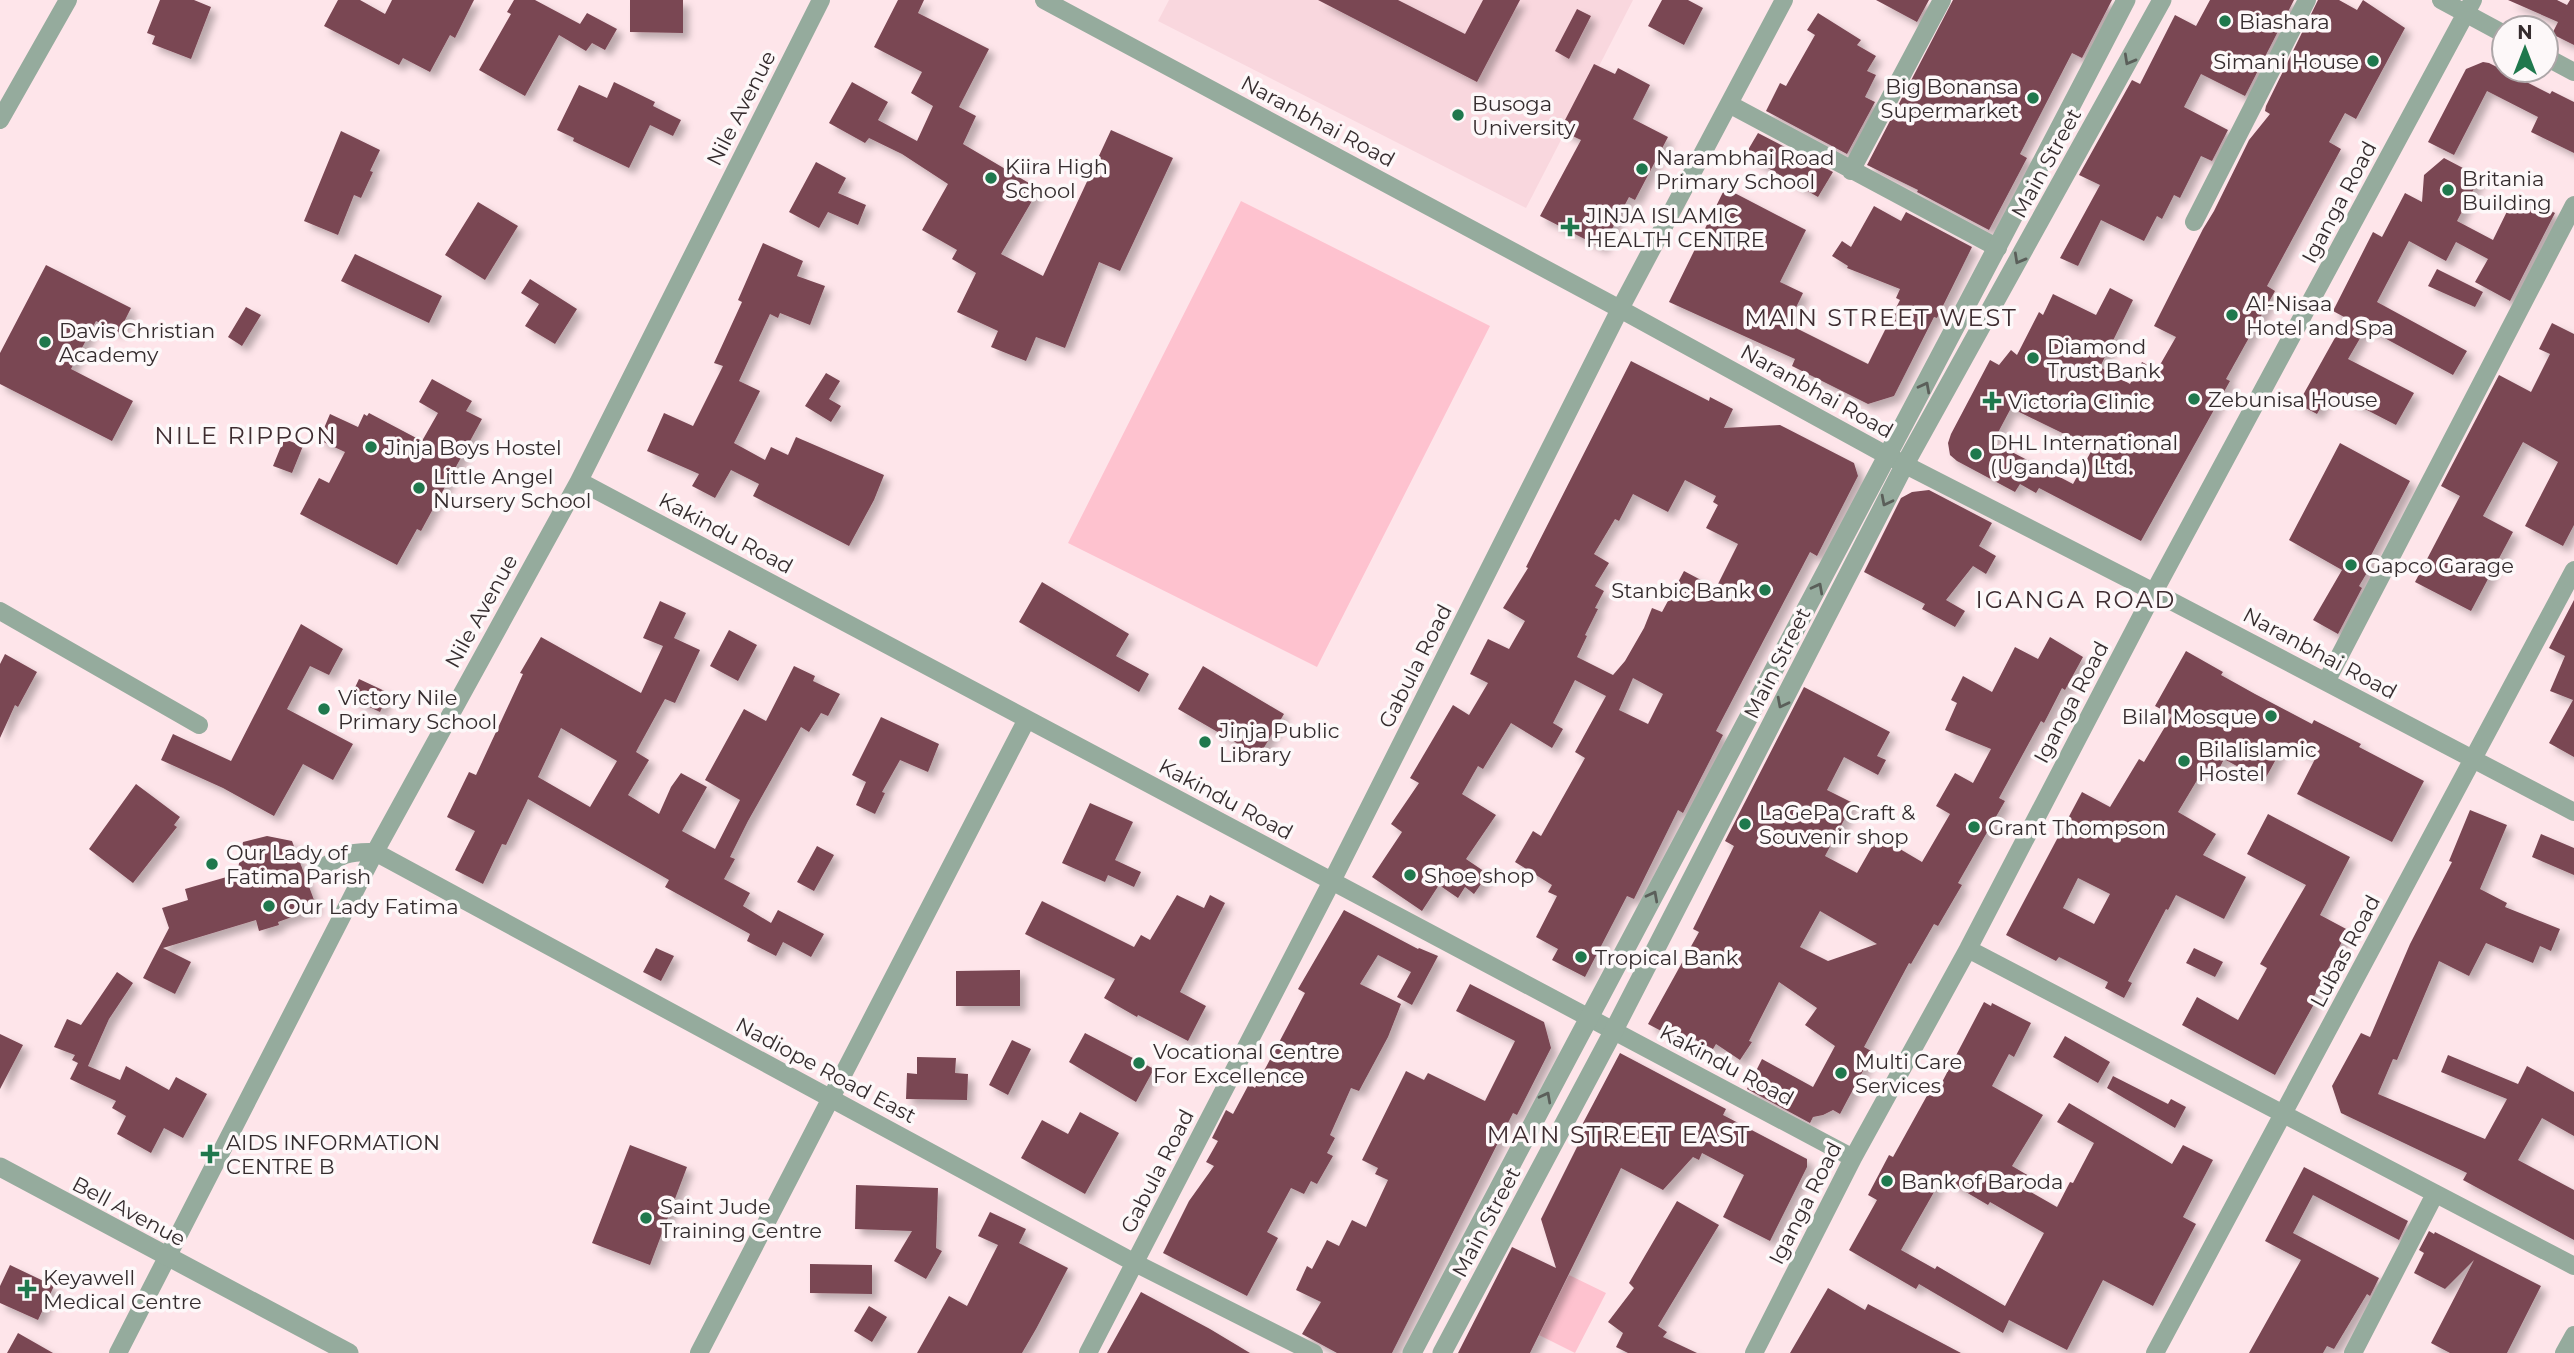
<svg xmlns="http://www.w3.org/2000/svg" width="2574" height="1353" font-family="Montserrat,sans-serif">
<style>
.built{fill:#f9d7de}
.green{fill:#fec2cf}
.building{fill:#7a4653;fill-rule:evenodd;filter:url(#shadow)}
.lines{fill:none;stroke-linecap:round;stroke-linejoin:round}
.minor{stroke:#95ab9d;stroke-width:18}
.tertiary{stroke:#95ab9d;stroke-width:19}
.oneway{stroke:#5b5f5a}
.poi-dot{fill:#1f784d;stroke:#fdf8f9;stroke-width:2.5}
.labels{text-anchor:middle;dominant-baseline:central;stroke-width:7;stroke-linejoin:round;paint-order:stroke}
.poi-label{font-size:21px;fill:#352c2e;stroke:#fdf8f9;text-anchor:start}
.street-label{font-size:21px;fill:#352c2e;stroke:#fdf8f9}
.quarter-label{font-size:24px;letter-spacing:2px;fill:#3e2c30;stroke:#fdf8f9}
</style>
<defs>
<filter id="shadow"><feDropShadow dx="6" dy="6" stdDeviation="3.5" flood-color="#0004"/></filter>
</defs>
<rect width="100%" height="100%" fill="#fee5ea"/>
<path class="built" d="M1169,0H1633L1526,208L1158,21Z"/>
<path class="green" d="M1241,201L1490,326L1317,667L1068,543Z
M1569,1275L1606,1293L1575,1353L1539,1335Z"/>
<path class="building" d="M160,0H194L211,7L191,59L152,44L155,36L147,33Z
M338,0H360L385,14L392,0H474L455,38L450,35L430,72L403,58L399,65L324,26Z
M514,0H535L580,24L587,13L617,29L605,50L592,43L586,51L559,35L525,96L479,70L511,14L507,12Z
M630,0H683V33L630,32Z
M898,0H924L918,13L989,49L959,107L976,116L963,144L1039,189L1001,254L1043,276L1111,130L1173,158L1120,271L1099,262L1065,348L1036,337L1026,361L991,347L998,331L957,312L976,273L952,259L957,250L922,230L948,184L902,154L869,138L865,143L829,123L852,82L888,102L878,120L917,141L933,106L911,93L922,72L874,47Z
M1318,0H1398L1465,34L1483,0H1520L1477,82Z
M1662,0H1688L1703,8L1684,45L1648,26Z
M1876,0H1929L1917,22Z
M1953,0H2112L2082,58L2072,53L2020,154L2027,158L1989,230L1917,192L1918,190L1867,165Z
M2210,0H2294L2245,96L2201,74L2184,107L2228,130L2212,161L2201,156L2180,198L2174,195L2162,219L2157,216L2144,241L2101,220L2078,266L2060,258L2100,185L2079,175L2132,80L2140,84L2175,15L2196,26Z
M2318,0H2339L2357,10L2363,0L2405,28L2356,119L2345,113L2329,142L2341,149L2267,286L2275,291L2226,379L2230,381L2141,541L2039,488L2036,493L2020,484L2015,492L1957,461L1950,455L1948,443L1951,434L1990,360L1999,365L2011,350L2017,355L2039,312L2043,315L2053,294L2096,315L2110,288L2133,300L2100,367L2130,384L2142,362L2157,370L2176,337L2154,326L2203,229L2214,211L2249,140L2270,114L2265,111L2266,106ZM2011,408L2093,448L2073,484L1993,442Z
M2508,0H2557L2567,5L2570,0H2574V45L2552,34L2558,22Z
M1577,9L1591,16L1569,59L1555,51Z
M1818,13L1861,40L1857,45L1876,56L1867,71L1876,75L1865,97L1875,102L1847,154L1766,111L1780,83L1786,86L1815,35L1807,30Z
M2483,62L2489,63L2550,94L2552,91L2574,102V153L2531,132L2538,117L2487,91L2454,155L2428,142L2466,69Z
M1594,64L1615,74L1618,68L1650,85L1633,119L1668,137L1635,200L1629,197L1602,248L1540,216L1581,140L1562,131L1567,121L1565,120Z
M614,82L655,102L653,106L681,120L673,136L650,125L629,168L573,141L574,138L557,130L579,85L607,98Z
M341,131L380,150L370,171L373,172L361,198L354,195L338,235L304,221Z
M1758,133L1833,172L1818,197L1745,155Z
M2444,158L2480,177L2457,221L2493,240L2516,193L2555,213L2510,301L2475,282L2488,259L2456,242L2446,261L2409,241L2377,302L2467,351L2453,375L2366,328L2348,359L2414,393L2396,425L2330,391L2317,414L2298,404L2346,318L2333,311L2373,232L2382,237L2405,193L2422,202L2424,175Z
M816,162L846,178L838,193L866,205L858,225L828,212L819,228L789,212Z
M1725,188L1806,230L1780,282L1803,293L1788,324L1868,364L1900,300L1896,298L1900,289L1847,268L1848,266L1832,256L1842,241L1851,247L1874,206L1901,221L1906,212L1972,247L1937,318L1934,317L1894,396L1868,404L1792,366L1795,359L1669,302Z
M478,202L518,226L485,280L445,255Z
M763,243L803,261L797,276L825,286L810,325L780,313L778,318L770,314L739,381L760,391L734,443L765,460L771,447L788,455L796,437L884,475L874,500L849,546L753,496L759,484L731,470L715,498L692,486L699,474L647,451L664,413L693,426L723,366L714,363L742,302L738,300Z
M355,254L442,296L429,323L341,281Z
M46,265L131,308L119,332L96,321L71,369L133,401L112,441L0,384V353Z
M2437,269L2483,292L2475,307L2428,286Z
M530,279L577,309L555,344L525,326L539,304L521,293Z
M246,307L261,315L242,346L228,337Z
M2552,323L2574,334V525L2563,546L2525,526L2558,462L2523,442L2483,516L2513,532L2471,611L2415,582L2460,496L2441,486L2499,375L2531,392L2550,354L2539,349Z
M1631,361L1709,401L1710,397L1733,409L1724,428L1780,425L1854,463L1858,476L1817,556L1810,552L1716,731L1723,735L1683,813L1678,810L1634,899L1627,896L1585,977L1552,960L1558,949L1536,937L1557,896L1548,892L1552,885L1515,862L1533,831L1541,836L1585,758L1575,752L1606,696L1575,680L1553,723L1563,729L1552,748L1511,723L1483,769L1478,766L1462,794L1496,815L1466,859L1488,874L1474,894L1465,887L1458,898L1439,885L1422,911L1372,877L1402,832L1391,824L1419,783L1410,778L1433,739L1453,705L1469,715L1488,683L1470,674L1488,639L1509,649L1525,621L1503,608L1528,568L1526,567ZM1685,480L1716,496L1713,502L1718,505L1706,528L1738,544L1716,588L1684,571L1662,612L1652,608L1644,628L1625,661L1613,675L1577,657L1587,636L1585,635L1598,609L1595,608L1604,591L1595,586L1609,563L1594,554L1615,519L1619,521L1633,494L1668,512ZM1633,678L1663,694L1648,724L1619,710Z
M826,373L840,381L829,399L841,406L831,422L805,406Z
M432,379L472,401L466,411L482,419L421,531L417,529L397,565L300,514L319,478L329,483L345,452L319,440L330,414L358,427L364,414L367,416L369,413L422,441L438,413L419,402Z
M284,439L303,446L292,473L273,466Z
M2340,443L2410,481L2367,563L2371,566L2359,586L2362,588L2338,634L2313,620L2342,570L2289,540Z
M1929,490L1992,523L1979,546L1996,556L1986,574L1973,566L1946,600L1965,611L1955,627L1922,609L1925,604L1864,572L1901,498L1912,492Z
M1042,582L1129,634L1116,656L1149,674L1139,692L1019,622Z
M2574,600V757L2549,743L2573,700L2550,691L2565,656L2549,648Z
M660,601L686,613L674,638L700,650L675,703L665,699L638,748L636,752L649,760L628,795L659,814L671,787L681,773L707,787L682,831L715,849L740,800L705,780L744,709L766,721L794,666L815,676L813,681L840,694L828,716L821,713L809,732L801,727L748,821L730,857L735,859L724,879L750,893L743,906L771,923L778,910L824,934L811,957L783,942L776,956L747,941L750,934L665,887L669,880L528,799L506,845L502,844L483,884L455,870L475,831L447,817L469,772L476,775L523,674L520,673L541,637L641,693L663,646L643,638ZM561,728L617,761L590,807L538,777Z
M301,624L343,649L329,675L310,666L287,709L353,744L333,780L303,764L274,816L223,788L161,760L173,734L231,761Z
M729,630L757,645L738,681L710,666Z
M2050,637L2083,657L2065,690L2062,688L2044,723L2041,721L1999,798L2005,801L1958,883L1962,885L1938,926L1934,924L1911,964L1909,963L1864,1047L1873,1052L1840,1114L1833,1110L1823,1115L1813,1117L1810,1123L1747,1089L1762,1059L1813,1087L1835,1046L1805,1025L1817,1008L1779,982L1749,1041L1752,1042L1740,1060L1716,1044L1713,1049L1692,1038L1688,1045L1648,1024L1699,932L1693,929L1734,846L1725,841L1804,687L1890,732L1877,756L1886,760L1878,775L1844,757L1827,790L1853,803L1825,856L1857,873L1878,836L1922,862L1950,814L1936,806L1955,773L1973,783L1991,749L1945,730L1957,703L1951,700L1963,676L1992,692L2015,647L2038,659ZM1820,911L1877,944L1828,961L1800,947Z
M2186,651L2223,672L2221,675L2255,694L2312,724L2314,720L2361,744L2359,747L2424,781L2392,842L2297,794L2315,759L2285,743L2264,781L2224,759L2217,773L2205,767L2178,812L2216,834L2203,855L2246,877L2224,919L2176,895L2168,910L2166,909L2128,981L2132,983L2124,998L2105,988L2108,982L2059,957L2056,961L2006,935L2082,792L2110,807L2139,759L2144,762L2172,715L2155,706ZM2078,878L2110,894L2094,924L2063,908Z
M5,654L37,672L18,707L15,705L0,738V664Z
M1203,666L1284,714L1259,756L1178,709Z
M359,679L389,693L380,712L350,698Z
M881,717L939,744L928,772L900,760L882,792L885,793L875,814L856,805L866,782L852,775Z
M136,784L180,817L174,825L177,827L133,883L89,849Z
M1090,803L1133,822L1115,860L1141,872L1134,887L1108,875L1105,882L1062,863Z
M2470,810L2507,825L2480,889L2507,903L2505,907L2560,929L2551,951L2540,946L2533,963L2486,943L2469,976L2439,961L2397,1060L2393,1059L2378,1094L2485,1139L2507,1099L2441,1072L2448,1055L2518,1084L2527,1066L2574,1092V1136L2542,1118L2518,1160L2574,1190V1240L2463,1180L2467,1173L2341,1113L2332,1086L2361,1033L2370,1037L2410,944L2452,862L2449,861Z
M2268,814L2350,857L2320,915L2348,930L2311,1002L2314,1004L2275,1075L2182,1025L2197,997L2238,1020L2267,968L2260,964L2306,885L2247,854Z
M2541,834L2574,848V875L2532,857Z
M267,836L292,841L317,908L278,922L279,925L259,931L256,920L163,948L191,962L175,994L143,978L169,928L162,908L188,900L185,889L237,874L243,842Z
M817,846L834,855L814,891L797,882Z
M1177,895L1204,908L1210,895L1225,903L1180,992L1206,1006L1188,1041L1138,1015L1137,1017L1104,998L1115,979L1025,934L1042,901L1134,947L1141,935L1150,940Z
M1344,910L1418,949L1419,948L1438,956L1412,1005L1397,997L1411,972L1378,955L1360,984L1401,1004L1388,1037L1359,1091L1351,1088L1330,1135L1335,1138L1327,1153L1333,1156L1317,1184L1311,1181L1304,1194L1291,1188L1267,1232L1278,1238L1247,1296L1163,1253L1189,1201L1214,1166L1206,1162L1218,1141L1212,1138L1226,1110L1233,1114L1249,1084L1255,1088L1305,993L1298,989Z
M656,948L674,956L661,981L643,972Z
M2194,948L2223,962L2215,977L2186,963Z
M1020,970V1006H956V971Z
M117,972L133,983L109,1019L88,1066L120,1080L126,1066L169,1090L176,1077L207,1094L183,1138L164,1128L151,1153L117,1134L126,1116L112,1108L116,1101L70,1079L78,1063L72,1060L75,1055L54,1047L67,1019L81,1025Z
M1470,984L1544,1022L1551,1048L1517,1115L1513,1113L1392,1353H1337L1302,1334L1321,1302L1296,1290L1307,1266L1312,1269L1327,1240L1339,1246L1352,1220L1366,1227L1388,1180L1375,1174L1378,1168L1362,1160L1406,1071L1424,1080L1428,1073L1485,1101L1515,1041L1456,1011Z
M1984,1002L1991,1006L1992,1003L2031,1023L2014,1057L2009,1054L1992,1086L2043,1115L2012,1166L2029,1176L2022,1187L2057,1207L2070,1182L2073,1183L2094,1143L2057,1122L2069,1103L2172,1164L2183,1145L2213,1160L2183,1217L2196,1224L2153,1306L2103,1280L2067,1350L2009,1320L2003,1333L1919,1284L1916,1289L1849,1250L1877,1200L1868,1195L1889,1155L1893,1157L1934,1083L1940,1086ZM1942,1178L1988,1205L1990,1202L2044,1233L2005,1306L1937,1266L1935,1269L1901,1250Z
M1085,1033L1154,1069L1136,1102L1069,1062Z
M0,1034L23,1045L0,1089Z
M2065,1036L2110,1062L2098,1083L2053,1057Z
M1012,1040L1031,1049L1008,1095L989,1085Z
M1620,1053L1726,1109L1723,1115L1807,1159V1167L1770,1241L1723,1217L1744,1175L1702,1153L1699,1160L1693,1157L1663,1190L1621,1168L1530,1353H1458L1512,1247L1556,1268L1541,1219L1578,1145L1573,1142Z
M917,1057L956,1058L955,1073L968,1074L967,1100L906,1099L907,1073L917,1074Z
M2113,1076L2168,1104L2171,1099L2186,1107L2175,1128L2107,1088Z
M1080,1112L1119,1133L1085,1194L1021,1158L1042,1120L1068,1134Z
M630,1145L687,1167L650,1265L592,1243Z
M2304,1167L2408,1221L2399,1240L2313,1195L2293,1233L2379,1278L2370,1296L2367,1294L2334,1349L2327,1346L2323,1353H2249L2301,1260L2265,1241Z
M856,1185L938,1188L936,1248L942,1251L926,1279L894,1261L912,1231L855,1229Z
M1677,1201L1719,1225L1658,1326L1667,1332L1663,1337L1697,1353H1628L1616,1347L1623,1333L1608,1322L1634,1288L1629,1283Z
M990,1212L1026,1229L1019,1243L1068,1268L1036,1329L1022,1353H917L949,1296L967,1306L998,1245L978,1236Z
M2429,1231L2434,1234L2435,1232L2541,1286L2507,1353H2450L2431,1343L2474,1260L2445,1289L2414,1273L2424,1253L2419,1250Z
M810,1264L872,1265V1294L810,1293Z
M10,1265L54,1286L38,1320L0,1303V1286Z
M1828,1288L1865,1310L1868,1304L1961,1353H1790Z
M1141,1292L1210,1329L1250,1353H1107Z
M869,1306L887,1317L872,1342L854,1331Z
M18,1333L53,1353H7Z"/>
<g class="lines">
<path class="minor" d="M1044,0L1620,309L1888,456L2154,592L2574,812
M2441,0L2504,34
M2546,57L2574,72
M1729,104L1998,248
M0,120L68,0
M1851,171L1942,0
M2194,222L2307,0
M579,481L1853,1158
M0,611L199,725
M2326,682L2574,205
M318,871C341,855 346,851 375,852L1135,1263L1314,1353
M1968,949L2574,1266
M118,1353L375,852L579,481L821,0
M699,1353L1027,719
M1088,1353L1332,881L1620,309L1784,0
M1754,1353L1853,1158L1968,949L2154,592L2473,0
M2155,1353L2574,570
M2353,1353L2435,1194
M2564,1353L2574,1335"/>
<path class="tertiary" d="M0,1167L349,1353
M1412,1353C1649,901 1892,453 2126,0
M1442,1353L1614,1030L1905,464L2162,0"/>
</g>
<defs><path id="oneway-chevron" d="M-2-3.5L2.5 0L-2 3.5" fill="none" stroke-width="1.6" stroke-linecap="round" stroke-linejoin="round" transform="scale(1.75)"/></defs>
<g class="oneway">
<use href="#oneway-chevron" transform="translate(2129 60) rotate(119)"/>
<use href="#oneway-chevron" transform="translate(2019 259) rotate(119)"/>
<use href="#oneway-chevron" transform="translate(1925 387) rotate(-62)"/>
<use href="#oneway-chevron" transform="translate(1886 501) rotate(117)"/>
<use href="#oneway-chevron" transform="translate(1818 588) rotate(-62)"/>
<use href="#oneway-chevron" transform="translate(1782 703) rotate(117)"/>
<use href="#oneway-chevron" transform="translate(1653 896) rotate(-62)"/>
<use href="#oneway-chevron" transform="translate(1546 1097) rotate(-62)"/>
</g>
<g class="poi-dot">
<circle cx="2225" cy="21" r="7"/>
<circle cx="2373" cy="61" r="7"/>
<circle cx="2033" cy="98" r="7"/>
<circle cx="1458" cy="115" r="7"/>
<circle cx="1642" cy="169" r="7"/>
<circle cx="991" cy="178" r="7"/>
<circle cx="2448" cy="190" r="7"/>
<path d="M1566.5 216.5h7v7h7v7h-7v7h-7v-7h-7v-7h7z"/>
<circle cx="2232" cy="315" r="7"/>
<circle cx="45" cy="342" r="7"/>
<circle cx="2033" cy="358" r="7"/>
<circle cx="2194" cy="399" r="7"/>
<path d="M1988.5 390.5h7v7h7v7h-7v7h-7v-7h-7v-7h7z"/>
<circle cx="371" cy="447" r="7"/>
<circle cx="1976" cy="454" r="7"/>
<circle cx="419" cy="488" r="7"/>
<circle cx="2351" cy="565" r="7"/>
<circle cx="1765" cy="590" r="7"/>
<circle cx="324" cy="709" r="7"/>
<circle cx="2271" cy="716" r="7"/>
<circle cx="1205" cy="742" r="7"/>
<circle cx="2184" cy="761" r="7"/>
<circle cx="1745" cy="824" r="7"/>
<circle cx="1974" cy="827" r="7"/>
<circle cx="212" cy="864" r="7"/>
<circle cx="1410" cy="875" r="7"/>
<circle cx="269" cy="906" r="7"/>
<circle cx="1581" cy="957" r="7"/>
<circle cx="1139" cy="1063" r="7"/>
<circle cx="1841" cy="1073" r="7"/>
<path d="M206.5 1143.5h7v7h7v7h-7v7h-7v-7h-7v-7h7z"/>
<circle cx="1887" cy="1181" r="7"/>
<circle cx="646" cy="1218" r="7"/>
<path d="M23.5 1278.5h7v7h7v7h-7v7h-7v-7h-7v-7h7z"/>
</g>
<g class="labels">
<g class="poi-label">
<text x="2239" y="21">Biashara</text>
<text x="2359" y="61" text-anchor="end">Simani House</text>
<text x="2019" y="86" text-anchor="end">Big Bonansa<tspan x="2019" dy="24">Supermarket</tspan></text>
<text x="1472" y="103">Busoga<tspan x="1472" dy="24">University</tspan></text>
<text x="1656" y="157">Narambhai Road<tspan x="1656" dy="24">Primary School</tspan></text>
<text x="1005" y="166">Kiira High<tspan x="1005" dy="24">School</tspan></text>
<text x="2462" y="178">Britania<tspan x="2462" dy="24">Building</tspan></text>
<text x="1586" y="215">JINJA ISLAMIC<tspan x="1586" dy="24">HEALTH CENTRE</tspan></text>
<text x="2246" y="303">Al-Nisaa<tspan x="2246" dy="24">Hotel and Spa</tspan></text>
<text x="59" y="330">Davis Christian<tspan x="59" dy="24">Academy</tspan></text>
<text x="2047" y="346">Diamond<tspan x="2047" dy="24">Trust Bank</tspan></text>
<text x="2208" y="399">Zebunisa House</text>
<text x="2008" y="401">Victoria Clinic</text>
<text x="1990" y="442">DHL International<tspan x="1990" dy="24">(Uganda) Ltd.</tspan></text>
<text x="385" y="447">Jinja Boys Hostel</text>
<text x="433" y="476">Little Angel<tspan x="433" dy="24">Nursery School</tspan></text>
<text x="2365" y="565">Gapco Garage</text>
<text x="1751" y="590" text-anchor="end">Stanbic Bank</text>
<text x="338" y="697">Victory Nile<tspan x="338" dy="24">Primary School</tspan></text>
<text x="2257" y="716" text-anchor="end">Bilal Mosque</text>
<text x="1219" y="730">Jinja Public<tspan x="1219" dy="24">Library</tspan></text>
<text x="2198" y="749">Bilalislamic<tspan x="2198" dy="24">Hostel</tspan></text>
<text x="1759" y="812">LaGePa Craft &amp;<tspan x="1759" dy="24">Souvenir shop</tspan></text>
<text x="1988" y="827">Grant Thompson</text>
<text x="226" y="852">Our Lady of<tspan x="226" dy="24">Fatima Parish</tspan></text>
<text x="1424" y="875">Shoe shop</text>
<text x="283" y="906">Our Lady Fatima</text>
<text x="1595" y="957">Tropical Bank</text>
<text x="1153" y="1051">Vocational Centre<tspan x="1153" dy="24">For Excellence</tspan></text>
<text x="1855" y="1061">Multi Care<tspan x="1855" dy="24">Services</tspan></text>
<text x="226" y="1142">AIDS INFORMATION<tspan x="226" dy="24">CENTRE B</tspan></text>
<text x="1901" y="1181">Bank of Baroda</text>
<text x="660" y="1206">Saint Jude<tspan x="660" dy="24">Training Centre</tspan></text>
<text x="43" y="1277">Keyawell<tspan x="43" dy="24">Medical Centre</tspan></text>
</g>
<g class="street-label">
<text transform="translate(741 108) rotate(-63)">Nile Avenue</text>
<text transform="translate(1318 121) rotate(28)">Naranbhai Road</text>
<text transform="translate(2046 163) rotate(-61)">Main Street</text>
<text transform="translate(2339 202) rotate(-62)">Iganga Road</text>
<text transform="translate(1817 391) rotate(29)">Naranbhai Road</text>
<text transform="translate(726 533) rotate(28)">Kakindu Road</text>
<text transform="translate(481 611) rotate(-61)">Nile Avenue</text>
<text transform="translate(2320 653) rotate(28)">Naranbhai Road</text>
<text transform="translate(1777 663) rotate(-63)">Main Street</text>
<text transform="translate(1415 666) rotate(-63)">Gabula Road</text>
<text transform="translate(2071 702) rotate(-62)">Iganga Road</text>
<text transform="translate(1226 799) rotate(28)">Kakindu Road</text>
<text transform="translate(2345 951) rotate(-62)">Lubas Road</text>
<text transform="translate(1727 1065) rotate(28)">Kakindu Road</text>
<text transform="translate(826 1070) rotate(28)">Nadiope Road East</text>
<text transform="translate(1157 1171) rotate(-63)">Gabula Road</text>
<text transform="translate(1805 1203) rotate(-63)">Iganga Road</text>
<text transform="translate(129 1211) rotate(28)">Bell Avenue</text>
<text transform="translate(1486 1222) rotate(-62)">Main Street</text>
</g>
<g class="quarter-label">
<text x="1881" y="317">MAIN STREET WEST</text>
<text x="246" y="435">NILE RIPPON</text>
<text x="2076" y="599">IGANGA ROAD</text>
<text x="1619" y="1134">MAIN STREET EAST</text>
</g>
</g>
<g transform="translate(2525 49)"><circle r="33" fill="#fdf8f9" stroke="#ada6a8" stroke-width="2"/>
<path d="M0-5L12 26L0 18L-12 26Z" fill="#1f784d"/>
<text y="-10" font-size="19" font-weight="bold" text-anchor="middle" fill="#352c2e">N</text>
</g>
</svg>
